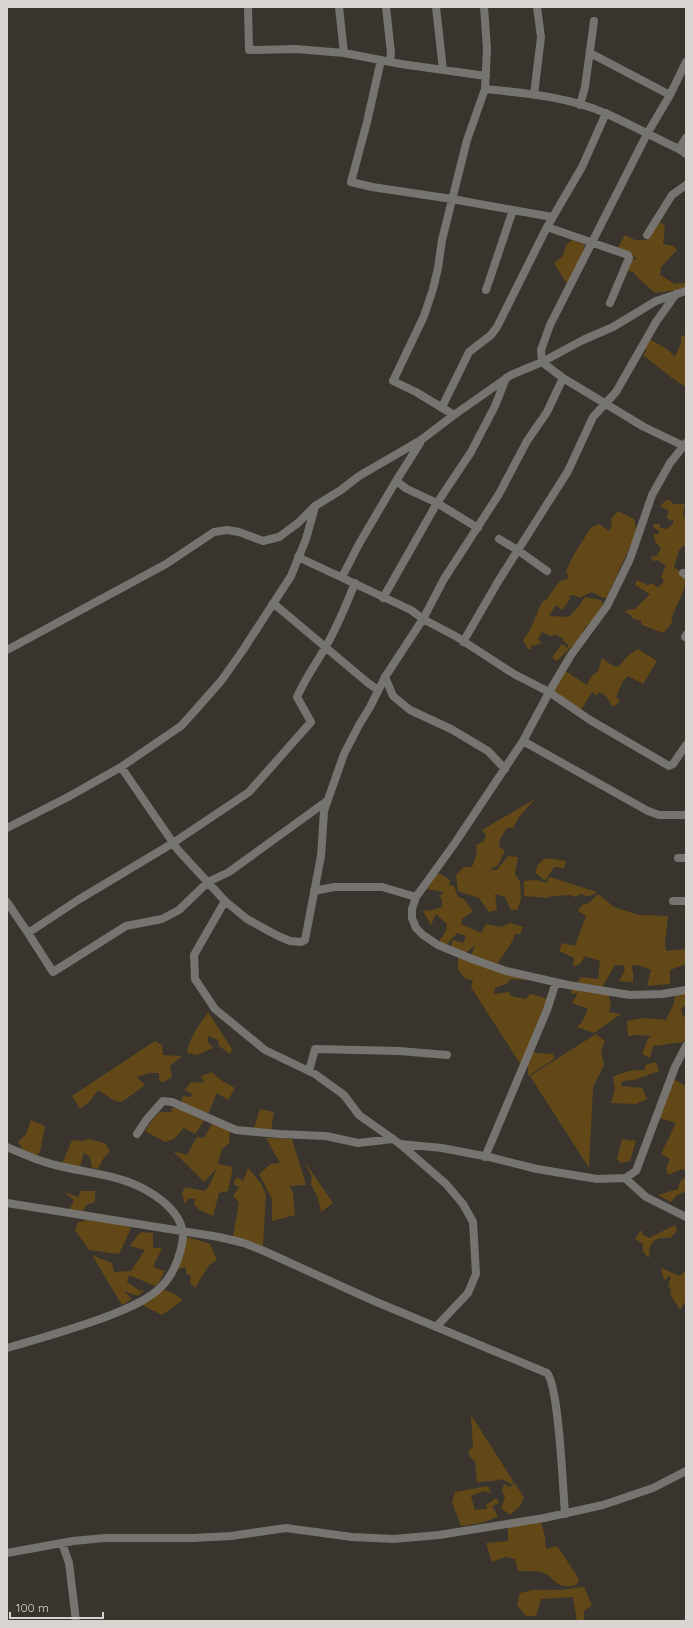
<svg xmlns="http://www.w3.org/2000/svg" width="693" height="1628" font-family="Quicksand,sans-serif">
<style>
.green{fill:#624816}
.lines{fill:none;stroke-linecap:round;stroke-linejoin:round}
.minor{stroke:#767470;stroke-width:8}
</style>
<rect width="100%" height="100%" fill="#39352e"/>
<path class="green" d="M661,222L665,227L663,244L674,246L677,250L661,267L660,275L675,284L686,283V289L655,293C648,286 639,280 633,272L627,271L629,262L637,258L627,254L618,248L625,235L635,240H647L652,231Z
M572,240L585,245L581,258L567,284L554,263L563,256L566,245Z
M686,334V387L672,378L643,355L647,350L644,348L649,339L667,349L675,357L681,343V337Z
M666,500H669L674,504H685L683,516L686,518V547L683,546L679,550L674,567L686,575C686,592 677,603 671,619L673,622L663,633L642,625L641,621L632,618V616L625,612L627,610L635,609L650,594L635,585L637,580L648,585L652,583L658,588L664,581L661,577L666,566L658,560L653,561L650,557L657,556L661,548L655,542L656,539H654V534H659V531L653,527V524H659L661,528L667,529L673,524V519L670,520L666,517L668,514V510L660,506Z
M618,511L634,519L637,531L607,597L603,598L592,592L579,598L574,595L569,596L570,599L562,610L556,605L549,616L569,617L580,605L585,597L601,600L603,603L600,615L586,626L577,641L557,661L552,658L562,644L567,648L569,645L563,641V638L556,635L550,636L542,632L538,639L542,643L533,646L531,644V649H528L523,640L530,630L542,602L546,600L560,581L569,578L566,571L573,556L590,529L594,526L599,524L609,531L612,525L611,519Z
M638,649L657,661L643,684L628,676L623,681L616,697L620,700L615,706H612L606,696L599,692L596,696L592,692L581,710L559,699L552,687L562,669L587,685L591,677L598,671L602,658L613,666L618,667L629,655Z
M535,799L519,817L513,828H507L500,839L499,847L505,851L498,865L490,870H497L508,856L518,857L515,874L520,882L521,899L517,910H511L505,897L495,894L497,910L489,912L479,898L458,891L456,875L464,867H472L477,853L476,845L484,841L486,835L482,830Z
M545,858L566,861L564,868L554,867L545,881L535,872L538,865Z
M435,874H440L450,880L449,885L454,886L458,897L464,899L473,911L462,919L461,924L481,933L486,924L502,927L510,923L523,927L520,934H515L513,940L495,967L471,957L475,945L463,956L450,949L453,940L463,943L466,936L457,933L446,945L437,944L446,931L447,924L436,914L431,925L423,911L432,910L442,907V900L440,896L444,892L423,888Z
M550,877L597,892C591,897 587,897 581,894L575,897L570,895L552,896L547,898L524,896V881L537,880L546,883Z
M598,894L614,907L639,915L668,916L665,943L666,951L686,949V964L670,970V984L647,986L651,970L638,965L631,966L633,972V982L619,981L625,970L623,965H615L601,989L608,993L611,1005L609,1012L621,1014L594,1033L577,1027L582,1022L588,1009L572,1003L578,993L571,994L572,988L575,986L581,977L598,979L600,961L585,956L580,964L573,967L574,958L559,951L562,943L575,946L586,916L578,911L582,905L589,903Z
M458,958L526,974L525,980L510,979L508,983L495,988L494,994L509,992L511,996L525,999L531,994L548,999L521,1065L471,987L473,980L466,979L458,970Z
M676,992H686V1005L681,1009L683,1017L686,1016V1038L684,1042L653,1046L650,1058L642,1054L648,1039L651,1036L636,1035L628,1036L627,1021L644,1018L666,1020L674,1003Z
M208,1012L232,1049L230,1054L219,1046L218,1040L208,1036V1042L213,1048L197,1055L187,1053C189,1037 200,1025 208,1012Z
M596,1034L605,1041L601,1050L604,1065L593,1087L589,1168L530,1076Z
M155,1041L162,1045L163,1055L182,1056L170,1066L172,1077L163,1082L159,1081V1073H149L137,1077L145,1085L122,1102L115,1101L98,1090L89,1102L80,1109L72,1096Z
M531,1052L547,1054L553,1053L554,1059L528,1076V1062Z
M656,1062L659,1071L634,1080L622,1081L621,1086L642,1088L647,1099L636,1104L611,1103L615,1089L613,1077C624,1071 633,1070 645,1070V1065Z
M212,1072L222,1081L235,1088L228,1100L217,1093L208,1114L184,1107L181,1101L183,1096L191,1097L192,1094L185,1090L191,1082L204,1083L201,1076Z
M671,1078L686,1086V1171L682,1169L668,1175L666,1168L670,1159L661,1154L676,1123L660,1118Z
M171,1108H178L204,1121L195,1134L184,1128L174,1139L165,1142L145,1131L153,1119L160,1112H172Z
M260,1109L274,1112L271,1131L254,1128Z
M31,1120L45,1126L40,1152L34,1159L24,1151L18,1142L26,1134Z
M212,1124L230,1130L229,1143L222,1149L218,1164L233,1167L228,1191L219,1193L213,1216L198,1209L194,1204L195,1199L189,1198L185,1204L182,1193L185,1187L205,1191L210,1184L217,1168L204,1182L173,1151L187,1155L197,1137L204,1138Z
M266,1138L292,1139L306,1185L290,1186L293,1194L295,1215L272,1221V1199L259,1174L271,1164L280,1163Z
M90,1139L106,1144L110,1151L103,1159L98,1169L92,1168L90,1157L84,1153L79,1170L62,1164L72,1140L82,1141Z
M622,1139L636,1141L630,1161L621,1163L617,1159Z
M304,1161L333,1203L321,1212L318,1198L311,1184L312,1177Z
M248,1168L260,1182L266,1194L263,1246L232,1241L239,1202L233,1196L239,1187L233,1184L237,1177L243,1181Z
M686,1176V1191L677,1195L671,1202L658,1195L678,1189L679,1183Z
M81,1191H95V1202L86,1205L82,1213H68L74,1200L64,1192L78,1197Z
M88,1220H110L131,1228L119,1254L89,1250L75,1230L78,1222Z
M675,1225L677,1231L670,1238C652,1237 650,1242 649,1258L643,1252V1244L635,1239L641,1230L643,1235L649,1238Z
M142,1232L153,1233V1248H162L153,1267L165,1271L158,1284L155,1286L129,1275L127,1282L140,1291L145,1289L138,1296L124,1291L132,1299L122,1305L92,1255L112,1263L114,1272L131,1271L145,1250L130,1246L137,1236Z
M188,1237L210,1244L217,1260L209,1265L195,1288L190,1282L191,1276L186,1273V1267L178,1269L182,1243Z
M662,1268L680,1276L686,1270V1301L680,1310L670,1294L671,1290L668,1286L671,1277L669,1276L665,1281L661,1271Z
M163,1290L173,1293L183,1300L162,1315L138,1303Z
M471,1415L512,1479L513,1484L515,1483L524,1498L520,1506L510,1515L501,1508L505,1498L502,1491L504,1484L510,1487L513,1485L502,1479L493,1481L477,1482L475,1461L470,1457L468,1451L473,1447Z
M488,1486L491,1493L483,1491L471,1496L475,1510L487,1509L486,1505L496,1498L499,1503L492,1506L498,1516C487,1523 474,1524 461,1526L452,1502L455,1492Z
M540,1519L545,1536L546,1549L557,1546L579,1579L576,1585C556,1590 558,1580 544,1573C538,1570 526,1572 518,1571L515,1559L505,1557L492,1562L486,1543L508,1541V1524Z
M584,1587L592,1605L584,1611V1621H577L573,1597L541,1599L536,1616H526L517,1605L520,1593L533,1590H561Z"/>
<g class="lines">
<path class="minor" d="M248,7L249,50L296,49L344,53L401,64L486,76
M339,7L344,53
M386,7L391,53L390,62
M436,7L443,70
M590,53L670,95
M381,60L367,122L351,182L372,187L452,199L552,217
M686,62L670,95L647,134L550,325L541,350L542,362L563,378L644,427L686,447
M485,89C525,93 571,97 607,114C632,125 655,138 679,149L686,154
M534,95L541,37L537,7
M580,105L585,87L594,21
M606,113L582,167L547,227L628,255L629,258L610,303
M679,149L686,138
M647,235L672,195L686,185
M486,290L513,210
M563,378L547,412L527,441L499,494L444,579L423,619L457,637L514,674L549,692L590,720L669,766L673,764L686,745
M442,407L469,352L491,335L497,327L547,227
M454,415L416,392L393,381L424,316L433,289L438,268L442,240L467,140L485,89L487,49L484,7
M420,443L396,481L407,489L437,503L478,528
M686,443L670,463L652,495L630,559L607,606L571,655L552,687L523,741L455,843L416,897L412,909V918L416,928L423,935L438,945L472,959L506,971L568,985L630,995L662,994L686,990
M499,539L519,551L547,571
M683,573L686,575
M342,577L359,544L396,481
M383,598L437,503L471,452L495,406L506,378
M273,603L368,683L378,690
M685,637L686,635
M463,642L499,580L568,471L593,417L616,392L656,322L676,294
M7,650L166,564L214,532L227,530L239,532L263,541L279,537L298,523L315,506L341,490L359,476L421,440L454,415L511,375L542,362L583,340L613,327L656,301L686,291
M385,677L393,696L410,710L451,729L488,751L505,769
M523,741L648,811L659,815H686
M121,767L178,850L225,901L247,919L278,936L290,941L301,942L305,940L321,856L324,811L344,754L359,725L370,707L385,677L423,619L411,610L298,557
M7,828L68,797L121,767L181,726L191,715L221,681L243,650L291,576L306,539L315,507
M678,858H686
M314,891L334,887H382L416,897
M225,901L194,955L195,979L215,1009L265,1050L315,1074L344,1095L359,1115L400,1144L446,1184L463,1204L473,1222L476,1274L468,1293L436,1327
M673,901H686
M7,902L28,933L78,900L173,843L249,792L311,722L297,697C305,679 315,665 325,648C337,628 346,605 355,583
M28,933L53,972L126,926L162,919L179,910L208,882L229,872L327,801
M309,1071L315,1049L399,1051L447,1055
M137,1134L147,1119L163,1101L172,1102L236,1130L279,1134L326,1136L358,1143L393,1139
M400,1144L442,1148L489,1157L537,1169L597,1179L625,1178L636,1171L675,1067L686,1046
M7,1147C23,1154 38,1161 55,1165C86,1173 117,1174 146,1190C164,1200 188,1219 182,1244C179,1259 172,1276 161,1287C148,1300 128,1308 111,1315C77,1328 42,1338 7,1348
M485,1157L547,1010L556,982
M625,1178L646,1197L686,1217
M7,1203L219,1237L244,1243L264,1251L374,1301L547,1373C559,1386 563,1490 565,1514
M62,1543L69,1563L76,1621
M7,1553L73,1541L105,1538H193L231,1536L286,1528L352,1537L394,1539L439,1535L544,1518L603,1505L653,1488L686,1471"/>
</g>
<rect width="693" height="1628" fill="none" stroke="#d8d5d1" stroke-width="16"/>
<path d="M10 1612v6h93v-6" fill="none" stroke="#d8d5d1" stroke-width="2"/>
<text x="16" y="1612" font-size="12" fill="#d8d5d1" stroke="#39352e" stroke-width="3" paint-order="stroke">100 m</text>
</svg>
